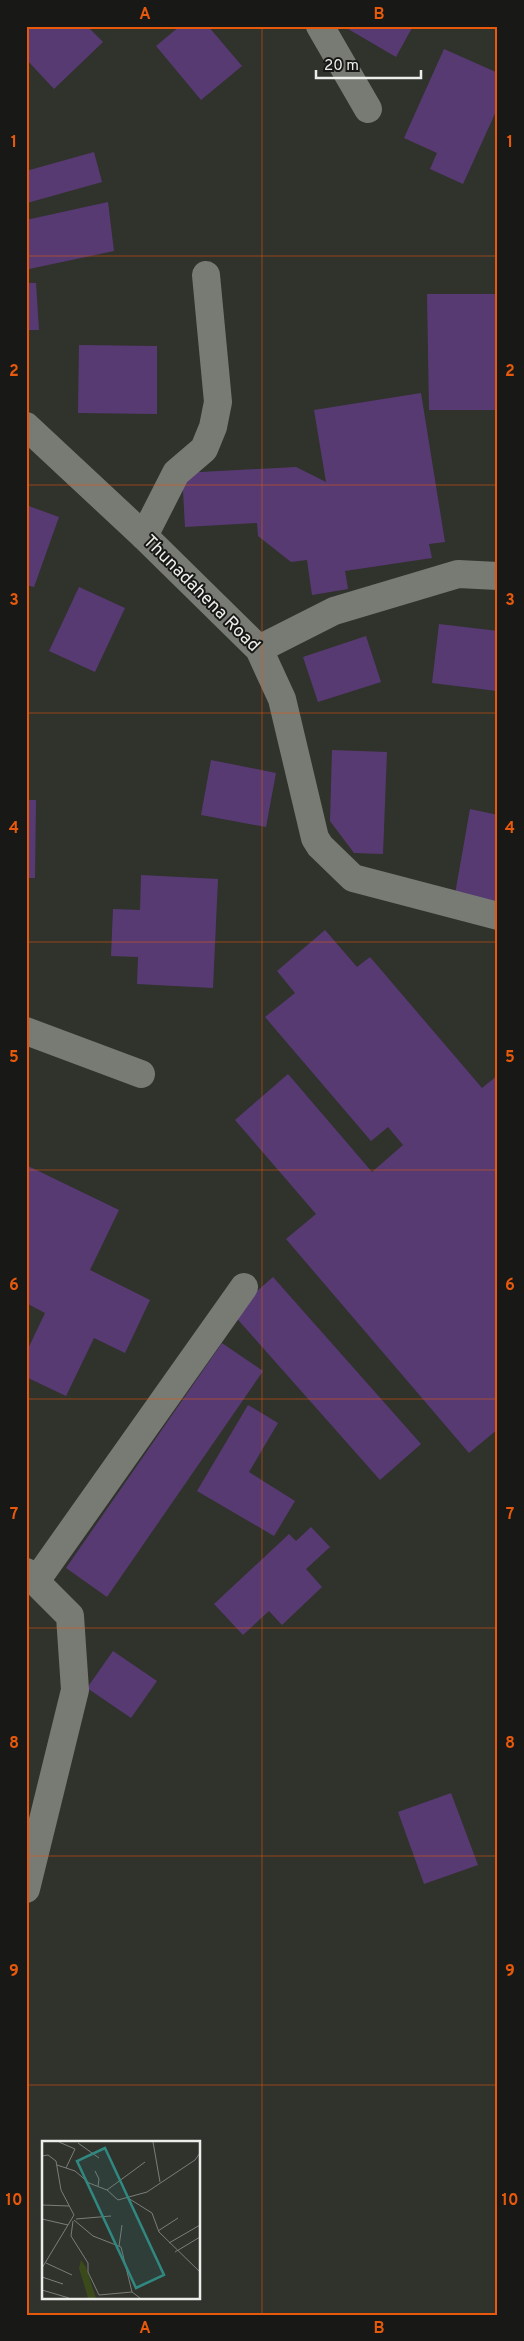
<svg xmlns="http://www.w3.org/2000/svg" width="524" height="2341" font-family="Overpass,sans-serif">
<style>
.building{fill:#583a73}
.lines{fill:none;stroke-linecap:round;stroke-linejoin:round}
.minor{stroke:#787b74;stroke-width:28}
.tertiary{stroke:#787b74;stroke-width:28}
.grid{fill:none;stroke:#e8590c;stroke-width:1;stroke-opacity:0.55}
.labels{text-anchor:middle;dominant-baseline:central;stroke-width:4;stroke-linejoin:round;paint-order:stroke}
.street-label{font-size:18px;fill:#eceeea;stroke:#181917}
.inset-road{fill:none;stroke:#7b7d78;stroke-width:1}
.view{fill:#308881;fill-opacity:0.15;stroke:#308881;stroke-width:2.5}
.inset-edge{fill:none;stroke:#eceeea;stroke-width:2.5}
.neatline{fill:none;stroke:#e8590c;stroke-width:2}
.grid-label{font-size:16px;text-anchor:middle;font-weight:bold;fill:#e8590c}
</style>
<rect width="100%" height="100%" fill="#30322c"/>
<path class="building" d="M26,26H87L103,42L54,89L26,59Z
M180,26H208L242,66L201,100L156,46Z
M343,26H413L396,57Z
M444,49L498,73V107L463,184L430,169L437,153L404,138Z
M94,152L102,182L27,203L26,171Z
M108,202L114,251L29,269L26,259V220Z
M26,283H36L39,330H26Z
M427,294H495L496,410H429Z
M79,345L157,346V414L78,413Z
M421,393L445,542L429,544L432,558L345,571L348,589L312,595L307,560L291,562L258,536L257,523L185,527L182,473L296,467L326,482L314,410Z
M26,505L59,517L34,587L26,585Z
M79,587L125,608L95,672L49,651Z
M439,624L498,631L497,691L432,683Z
M366,636L381,682L318,702L303,657Z
M332,750L387,752L383,854L354,853L330,821Z
M211,760L276,773L266,827L201,815Z
M26,800H36L35,878H26Z
M470,809L498,815V902L455,894Z
M141,875L218,879L213,988L137,984L138,957L111,956L113,909L140,910Z
M325,930L357,967L370,957L482,1088L498,1075V1429L469,1453L286,1239L316,1214L235,1120L288,1074L372,1172L403,1145L388,1127L371,1141L265,1017L295,993L277,971Z
M26,1165L119,1210L90,1270L150,1300L125,1353L94,1338L66,1396L26,1377V1353L45,1313L26,1303Z
M273,1277L421,1444L380,1480L232,1313Z
M222,1343L263,1371L107,1597L66,1568Z
M248,1405L278,1423L249,1472L295,1501L274,1536L197,1491Z
M311,1527L330,1547L306,1569L322,1587L282,1625L269,1611L243,1635L214,1604L289,1534L296,1541Z
M113,1651L157,1681L131,1718L87,1688Z
M451,1793L478,1865L424,1884L398,1812Z"/>
<g class="lines">
<path class="minor" d="M320,26L368,109
M144,536L176,473L204,449L213,427L218,402L206,275
M259,649L334,611L458,574L498,576
M26,1031L141,1074
M26,1572L70,1616L75,1690L26,1889
M36,1581L244,1287"/>
<path class="tertiary" d="M26,426L144,536L259,649L282,699L315,838L320,846L353,878L498,916"/>
</g>
<path class="grid" d="M262,26V2315M26,256H498M26,485H498M26,713H498M26,942H498M26,1170H498M26,1399H498M26,1628H498M26,1856H498M26,2085H498"/>
<g class="labels">
<g class="street-label">
<text transform="translate(201 594) rotate(45)">Thunadahena Road</text>
</g>
</g>
<g transform="translate(42 2141)">
<rect width="158" height="158" fill="#30322c"/>
<path d="M39,119L44,126L54,157H46L37,127Z" fill="#3b4a1b"/>
<path class="inset-road" d="M17,1L33,8L24,27M111,1L118,41M36,2L57,17M0,15L6,14L14,20L19,49L32,74L0,127M15,24L33,30L47,42L65,49L76,59L105,51L153,19L158,12M53,30L57,38L56,45M65,49L103,21M86,57L110,72L117,91L158,131M0,64L27,65M0,78L26,84M34,78L69,75M32,79L51,95L79,106L90,151L98,157M31,80L29,95L46,122V131L57,154L90,151M116,90L136,77M127,102L158,84M77,105L80,84M133,111L158,96M4,122L30,134M0,136L21,143M0,149L27,157"/>
<path class="view" d="M63,7L122,134L94,147L35,20Z"/>
<rect width="158" height="158" class="inset-edge"/>
</g>
<rect width="524" height="2341" fill="none" stroke="#181917" stroke-width="55"/>
<path d="M316 70v8h105v-8" fill="none" stroke="#eceeea" stroke-width="2.5"/>
<text x="324" y="70" font-size="15" fill="#eceeea" stroke="#181917" stroke-width="4" paint-order="stroke">20 m</text>
<rect x="28" y="28" width="468" height="2286" class="neatline"/>
<g class="grid-label">
<text x="145" y="19">A</text>
<text x="379" y="19">B</text>
<text x="14" y="147">1</text>
<text x="510" y="147">1</text>
<text x="14" y="376">2</text>
<text x="510" y="376">2</text>
<text x="14" y="605">3</text>
<text x="510" y="605">3</text>
<text x="14" y="833">4</text>
<text x="510" y="833">4</text>
<text x="14" y="1062">5</text>
<text x="510" y="1062">5</text>
<text x="14" y="1290">6</text>
<text x="510" y="1290">6</text>
<text x="14" y="1519">7</text>
<text x="510" y="1519">7</text>
<text x="14" y="1748">8</text>
<text x="510" y="1748">8</text>
<text x="14" y="1976">9</text>
<text x="510" y="1976">9</text>
<text x="14" y="2205">10</text>
<text x="510" y="2205">10</text>
<text x="145" y="2333">A</text>
<text x="379" y="2333">B</text>
</g>
</svg>
